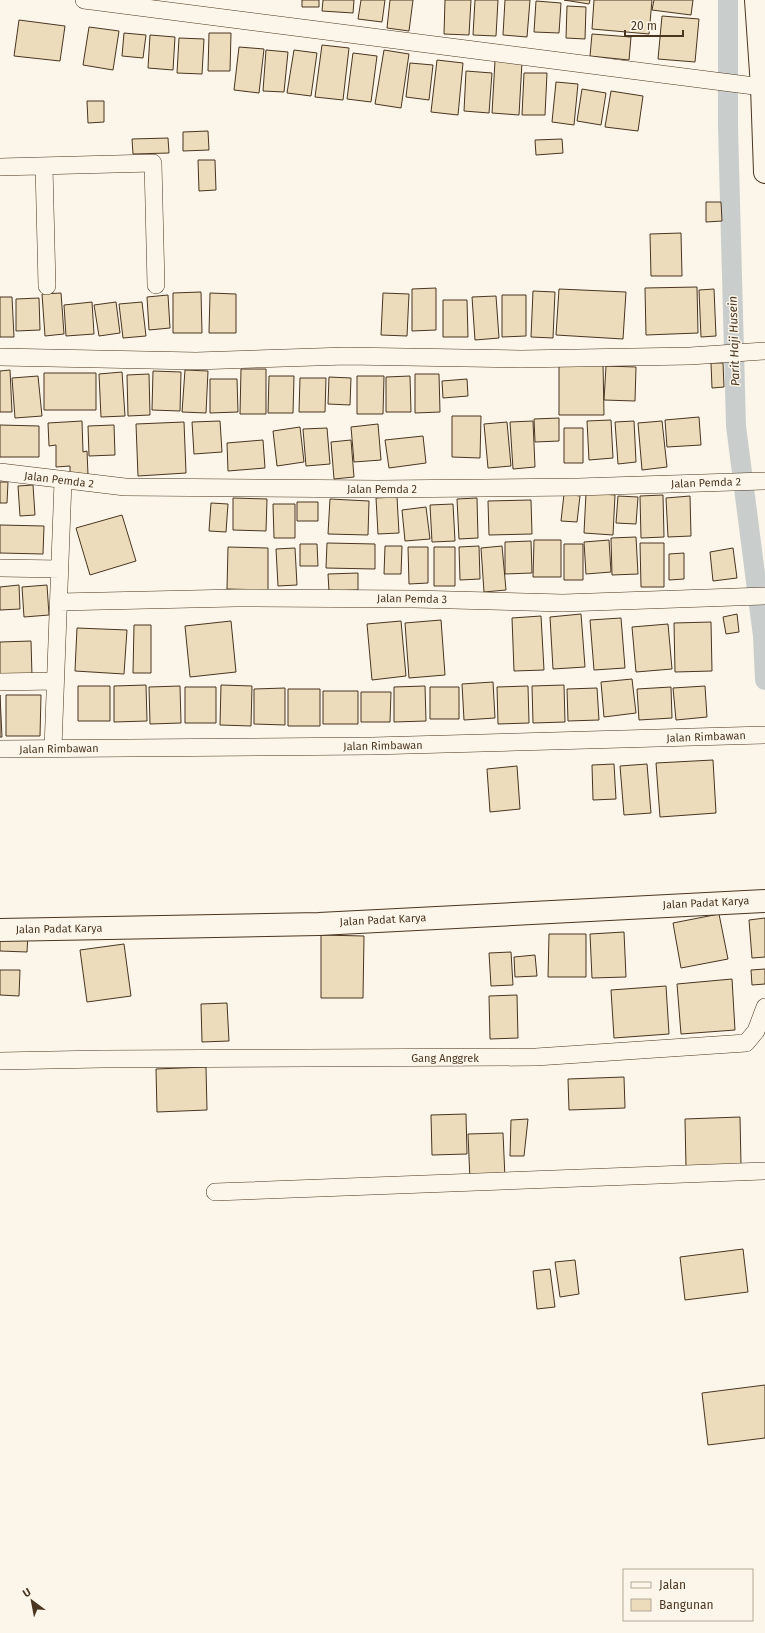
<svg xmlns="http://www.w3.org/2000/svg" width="765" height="1633" font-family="'Fira Sans',sans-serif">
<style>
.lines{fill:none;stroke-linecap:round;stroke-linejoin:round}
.canal{stroke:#c9cecd;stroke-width:20}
.building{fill:#ecdcbc;stroke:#4a3520}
.minor-casing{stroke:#4a3520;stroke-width:18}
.tertiary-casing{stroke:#4a3520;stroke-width:24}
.minor{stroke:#fbf6e9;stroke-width:17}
.tertiary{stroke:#fbf6e9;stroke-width:22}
.labels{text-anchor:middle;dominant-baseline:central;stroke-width:3;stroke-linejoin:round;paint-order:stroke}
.street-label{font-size:11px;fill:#4a3520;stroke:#fbf6e9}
.water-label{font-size:12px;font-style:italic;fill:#4a3520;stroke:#fbf6e9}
</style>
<rect width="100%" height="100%" fill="#fbf6e9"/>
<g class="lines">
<path class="canal" d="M728,0V127L736,426L763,636L765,680"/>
</g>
<path class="building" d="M302,0H319V7H302Z
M323,0H354L353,13L322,11Z
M361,0H385L382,22L358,19Z
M390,0H413L409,31L387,28Z
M445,0H471L469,35L444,34Z
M475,0H498L496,36L473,35Z
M505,0H530L527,37L503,35Z
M564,0H590L589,4Z
M594,0H652L649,34L592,29Z
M654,0H693L691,15L652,10Z
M536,1L561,3L559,33L534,32Z
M567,6L586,7L585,39L566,38Z
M662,16L699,19L695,62L658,59Z
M19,20L65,26L60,61L14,56Z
M89,27L119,31L113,70L83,65Z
M124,33L146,35L143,58L122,56Z
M209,33H231L230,71H208Z
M592,34L631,37L629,60L590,56Z
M150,35L175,37L173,70L148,68Z
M179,38L204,39L202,74L177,73Z
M322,45L349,48L343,100L315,97Z
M239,47L264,49L259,93L234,90Z
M266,50L288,52L284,92L263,91Z
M294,50L317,53L311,96L287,93Z
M384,50L409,54L401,108L375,104Z
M353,53L377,56L371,102L347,99Z
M437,60L463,63L458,115L431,112Z
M495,61L522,62L519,115L492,113Z
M410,63L433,65L429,100L406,97Z
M466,71L492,73L489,113L464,111Z
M524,73H547L545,115H522Z
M556,82L578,84L574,125L552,122Z
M582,89L606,93L601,125L577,121Z
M611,91L643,96L638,131L605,127Z
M87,101H104V122L88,123Z
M208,131L209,150L183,151V132Z
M168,138L169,153L133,154L132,139Z
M562,139L563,153L536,155L535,140Z
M198,160H215L216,190L199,191Z
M706,202H721L722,221L706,222Z
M681,233L682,276H651L650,234Z
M697,287L698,333L646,335L645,288Z
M436,288V330L412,331V289Z
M559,289L626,292L623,339L556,335Z
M714,289L716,336L701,337L699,290Z
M533,291L555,292L553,338L531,337Z
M201,292L202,333H173V293Z
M61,293L64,334L45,336L42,294Z
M210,293L236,294V333H209Z
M383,293L409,294L407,336L381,335Z
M168,295L170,328L149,330L147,297Z
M502,295H526V336L502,337Z
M496,296L499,338L475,340L472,297Z
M0,297H12L14,337H0Z
M39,298L40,330L16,331V299Z
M443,300H467L468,337H443Z
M92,302L94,334L66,336L64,305Z
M116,302L120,333L99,336L94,305Z
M142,302L146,336L123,338L119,304Z
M603,363L604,415H559V364Z
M711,363H723L724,387L712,388Z
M606,366L636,367L635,401L604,400Z
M241,369H266V414H240Z
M10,370L12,412H0V371Z
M185,370L208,371L206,413L182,412Z
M153,371L181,372L180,411L152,410Z
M122,372L125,416L101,417L99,374Z
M44,373H96V410H44Z
M149,374L150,415L128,416L127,375Z
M415,374H439L440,412L415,413Z
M38,376L42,416L15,418L12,378Z
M269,376H294L293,413H268Z
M357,376H384L383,414H357Z
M410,376L411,412H386V377Z
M329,377L351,378L350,405L328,404Z
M300,378H326L325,412H299Z
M210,379H237L238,412L210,413Z
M467,379L468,396L443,398L442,381Z
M452,416H481L480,458L452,457Z
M699,417L701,445L667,447L665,420Z
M559,418V441L535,442L534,419Z
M611,420L613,458L589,460L587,421Z
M82,421L83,452L87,451L88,475L70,476V466L56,467V445L49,446L48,423Z
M220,421L222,452L194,454L192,422Z
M533,421L535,467L513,469L510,422Z
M634,421L636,462L618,464L615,422Z
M662,421L667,467L642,470L638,423Z
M184,422L186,473L138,476L136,424Z
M507,422L511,466L488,468L484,424Z
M378,424L381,460L354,462L351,427Z
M0,425L39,426V457H0Z
M114,425L115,455L89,456L88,426Z
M300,427L304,462L277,466L273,431Z
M327,428L330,464L306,466L303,429Z
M564,428H583V463H564Z
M423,436L426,463L389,468L385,440Z
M263,440L265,468L228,471L227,443Z
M351,440L354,477L334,479L331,442Z
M0,482H8L7,503H0Z
M33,485L35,515L20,516L18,486Z
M586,493L615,495L613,535L584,533Z
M564,494L580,496L577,522L561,521Z
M663,495L664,537L641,538L640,496Z
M618,496L638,497L636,524L616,523Z
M690,496L691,536L668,537L666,498Z
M397,497L399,533L378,534L376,498Z
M233,498L267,499L266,531L233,530Z
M477,498L478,538L459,539L457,499Z
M330,499L369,501L368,535L328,534Z
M531,500L532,534L489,535L488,501Z
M297,502H318V521H297Z
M211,503L228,504L226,532L209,531Z
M273,504H295V538H274Z
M453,504L455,541L432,542L430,505Z
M426,507L430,539L405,541L402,510Z
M122,515L136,561L90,575L76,528Z
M0,525L44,526L43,554L0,553Z
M636,537L638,574L612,575L611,538Z
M534,540H561V577H533Z
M609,540L611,572L586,574L584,542Z
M531,541L532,573L505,574V542Z
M327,543L375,544V569L326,568Z
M640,543H664V587H641Z
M300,544H317L318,566H300Z
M564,544H583V580H564Z
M385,546H402L401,574H384Z
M479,546L480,579L460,580L459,547Z
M502,546L506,590L484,592L481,548Z
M228,547L268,548V590L227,589Z
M408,547H428V583L409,584Z
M434,547H455V586H434Z
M295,548L297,585L278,586L276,549Z
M733,548L737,578L713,581L710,552Z
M684,553V579L669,580V554Z
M358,573V590L329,591L328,574Z
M19,585L20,609L0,610V587Z
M47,585L49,615L24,617L22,587Z
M581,614L585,667L553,669L550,617Z
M737,614L739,632L726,634L723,617Z
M541,616L544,670L514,671L512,618Z
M621,618L625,668L594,670L590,620Z
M441,620L445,675L409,678L405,623Z
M231,621L236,672L190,677L185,626Z
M401,621L406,676L372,680L367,624Z
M711,622L712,671L675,672L674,623Z
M668,624L672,669L636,672L632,627Z
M134,625H151V673H133Z
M77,628L127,630L124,674L75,671Z
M31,641L32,676H0V642Z
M632,679L636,713L604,717L601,682Z
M493,682L495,718L464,720L462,684Z
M146,685L147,721L114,722V686Z
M221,685L252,686L251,726L220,725Z
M564,685L565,722L533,723L532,686Z
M78,686H110V721H78Z
M180,686L181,723L150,724L149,687Z
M425,686L426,721L394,722V687Z
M528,686L529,723L498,724L497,687Z
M705,686L707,717L676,720L673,688Z
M185,687H216V723H185Z
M430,687H459V719H430Z
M671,687L672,718L639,720L637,689Z
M285,688V725L254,724V689Z
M597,688L599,720L568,721L567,689Z
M288,689H320V726H288Z
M323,691H358V724H323Z
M361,692H391L390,722H361Z
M0,695L2,737H0Z
M6,695H41L40,736H6Z
M713,760L716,813L660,817L656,763Z
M614,764L616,799L593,800L592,765Z
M647,764L651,813L624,815L620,766Z
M517,766L520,809L490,812L487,769Z
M719,914L728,959L681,968L673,923Z
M765,918V957L752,958L749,920Z
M624,932L626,977L592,978L590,934Z
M0,934H28L27,952L0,951Z
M549,934H586V977H548Z
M321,935L364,936L363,998H321Z
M124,944L131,996L87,1002L80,950Z
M511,952L513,985L491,986L489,953Z
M535,955L537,976L515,977L514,957Z
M765,969V984L752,985L751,970Z
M0,970H20L19,996L0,995Z
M732,979L735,1030L681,1034L677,984Z
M666,986L669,1034L614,1038L611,990Z
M517,995L518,1038L490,1039L489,996Z
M227,1003L229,1041L202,1042L201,1004Z
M206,1067L207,1110L157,1112L156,1069Z
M624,1077L625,1108L569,1110L568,1079Z
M466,1114L467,1154L432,1155L431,1115Z
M740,1117L741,1165L686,1167L685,1119Z
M528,1119L524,1156H510L511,1120Z
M503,1133L505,1178L470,1180L468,1134Z
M743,1249L748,1292L685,1300L680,1257Z
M575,1260L579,1294L560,1297L555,1262Z
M550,1269L555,1307L537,1309L533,1271Z
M765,1385V1438L708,1445L702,1393Z"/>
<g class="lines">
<g class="minor-casing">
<path id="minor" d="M84,0L762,87
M44,166L47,286
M0,167L153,163L156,285
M0,357L196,361L346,356L521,359L690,356L765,351
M0,472L125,487L379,489L578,487L765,481
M0,568L60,569
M59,602L236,598L414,599L563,603L765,596
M0,682L54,681
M53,748L63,481
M0,749L372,746L765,735
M0,1061L102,1059L536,1057L746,1043L756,1031L765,1007
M215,1192L765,1171"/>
</g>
<g class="tertiary-casing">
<path id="tertiary" d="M756,0L762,87L765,172
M0,930L319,924L765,901"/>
</g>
<use href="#minor" class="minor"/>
<use href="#tertiary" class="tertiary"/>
</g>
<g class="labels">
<g class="street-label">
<text transform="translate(59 480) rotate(7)">Jalan Pemda 2</text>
<text transform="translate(706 483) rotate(-2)">Jalan Pemda 2</text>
<text x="382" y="489">Jalan Pemda 2</text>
<text transform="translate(412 599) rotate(1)">Jalan Pemda 3</text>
<text transform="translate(706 737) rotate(-2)">Jalan Rimbawan</text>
<text transform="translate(383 746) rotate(-1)">Jalan Rimbawan</text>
<text transform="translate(59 749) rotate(-1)">Jalan Rimbawan</text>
<text transform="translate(706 903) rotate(-3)">Jalan Padat Karya</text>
<text transform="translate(383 920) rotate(-3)">Jalan Padat Karya</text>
<text transform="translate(59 929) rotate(-1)">Jalan Padat Karya</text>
<text x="445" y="1058">Gang Anggrek</text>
</g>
<g class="water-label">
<text transform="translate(734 341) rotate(-92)">Parit Haji Husein</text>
</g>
</g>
<rect x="623" y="1569" width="130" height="52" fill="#fbf6e9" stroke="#b4a999"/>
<rect x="631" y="1582" width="20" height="6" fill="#fbf6e9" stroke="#b4a999"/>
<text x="659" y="1589" font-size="12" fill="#4a3520">Jalan</text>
<rect x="631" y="1599" width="20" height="12" fill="#ecdcbc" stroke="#b4a999"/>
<text x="659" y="1609" font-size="12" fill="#4a3520">Bangunan</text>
<g transform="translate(32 1601) rotate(328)" stroke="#fbf6e9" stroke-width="3" paint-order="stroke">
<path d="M0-3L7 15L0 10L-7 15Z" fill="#4a3520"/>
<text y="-6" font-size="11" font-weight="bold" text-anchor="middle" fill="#4a3520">U</text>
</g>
<path d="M625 30v6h58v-6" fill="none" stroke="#4a3520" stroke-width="2"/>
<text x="631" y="30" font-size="12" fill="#4a3520" stroke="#fbf6e9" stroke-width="3" paint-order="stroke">20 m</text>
</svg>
